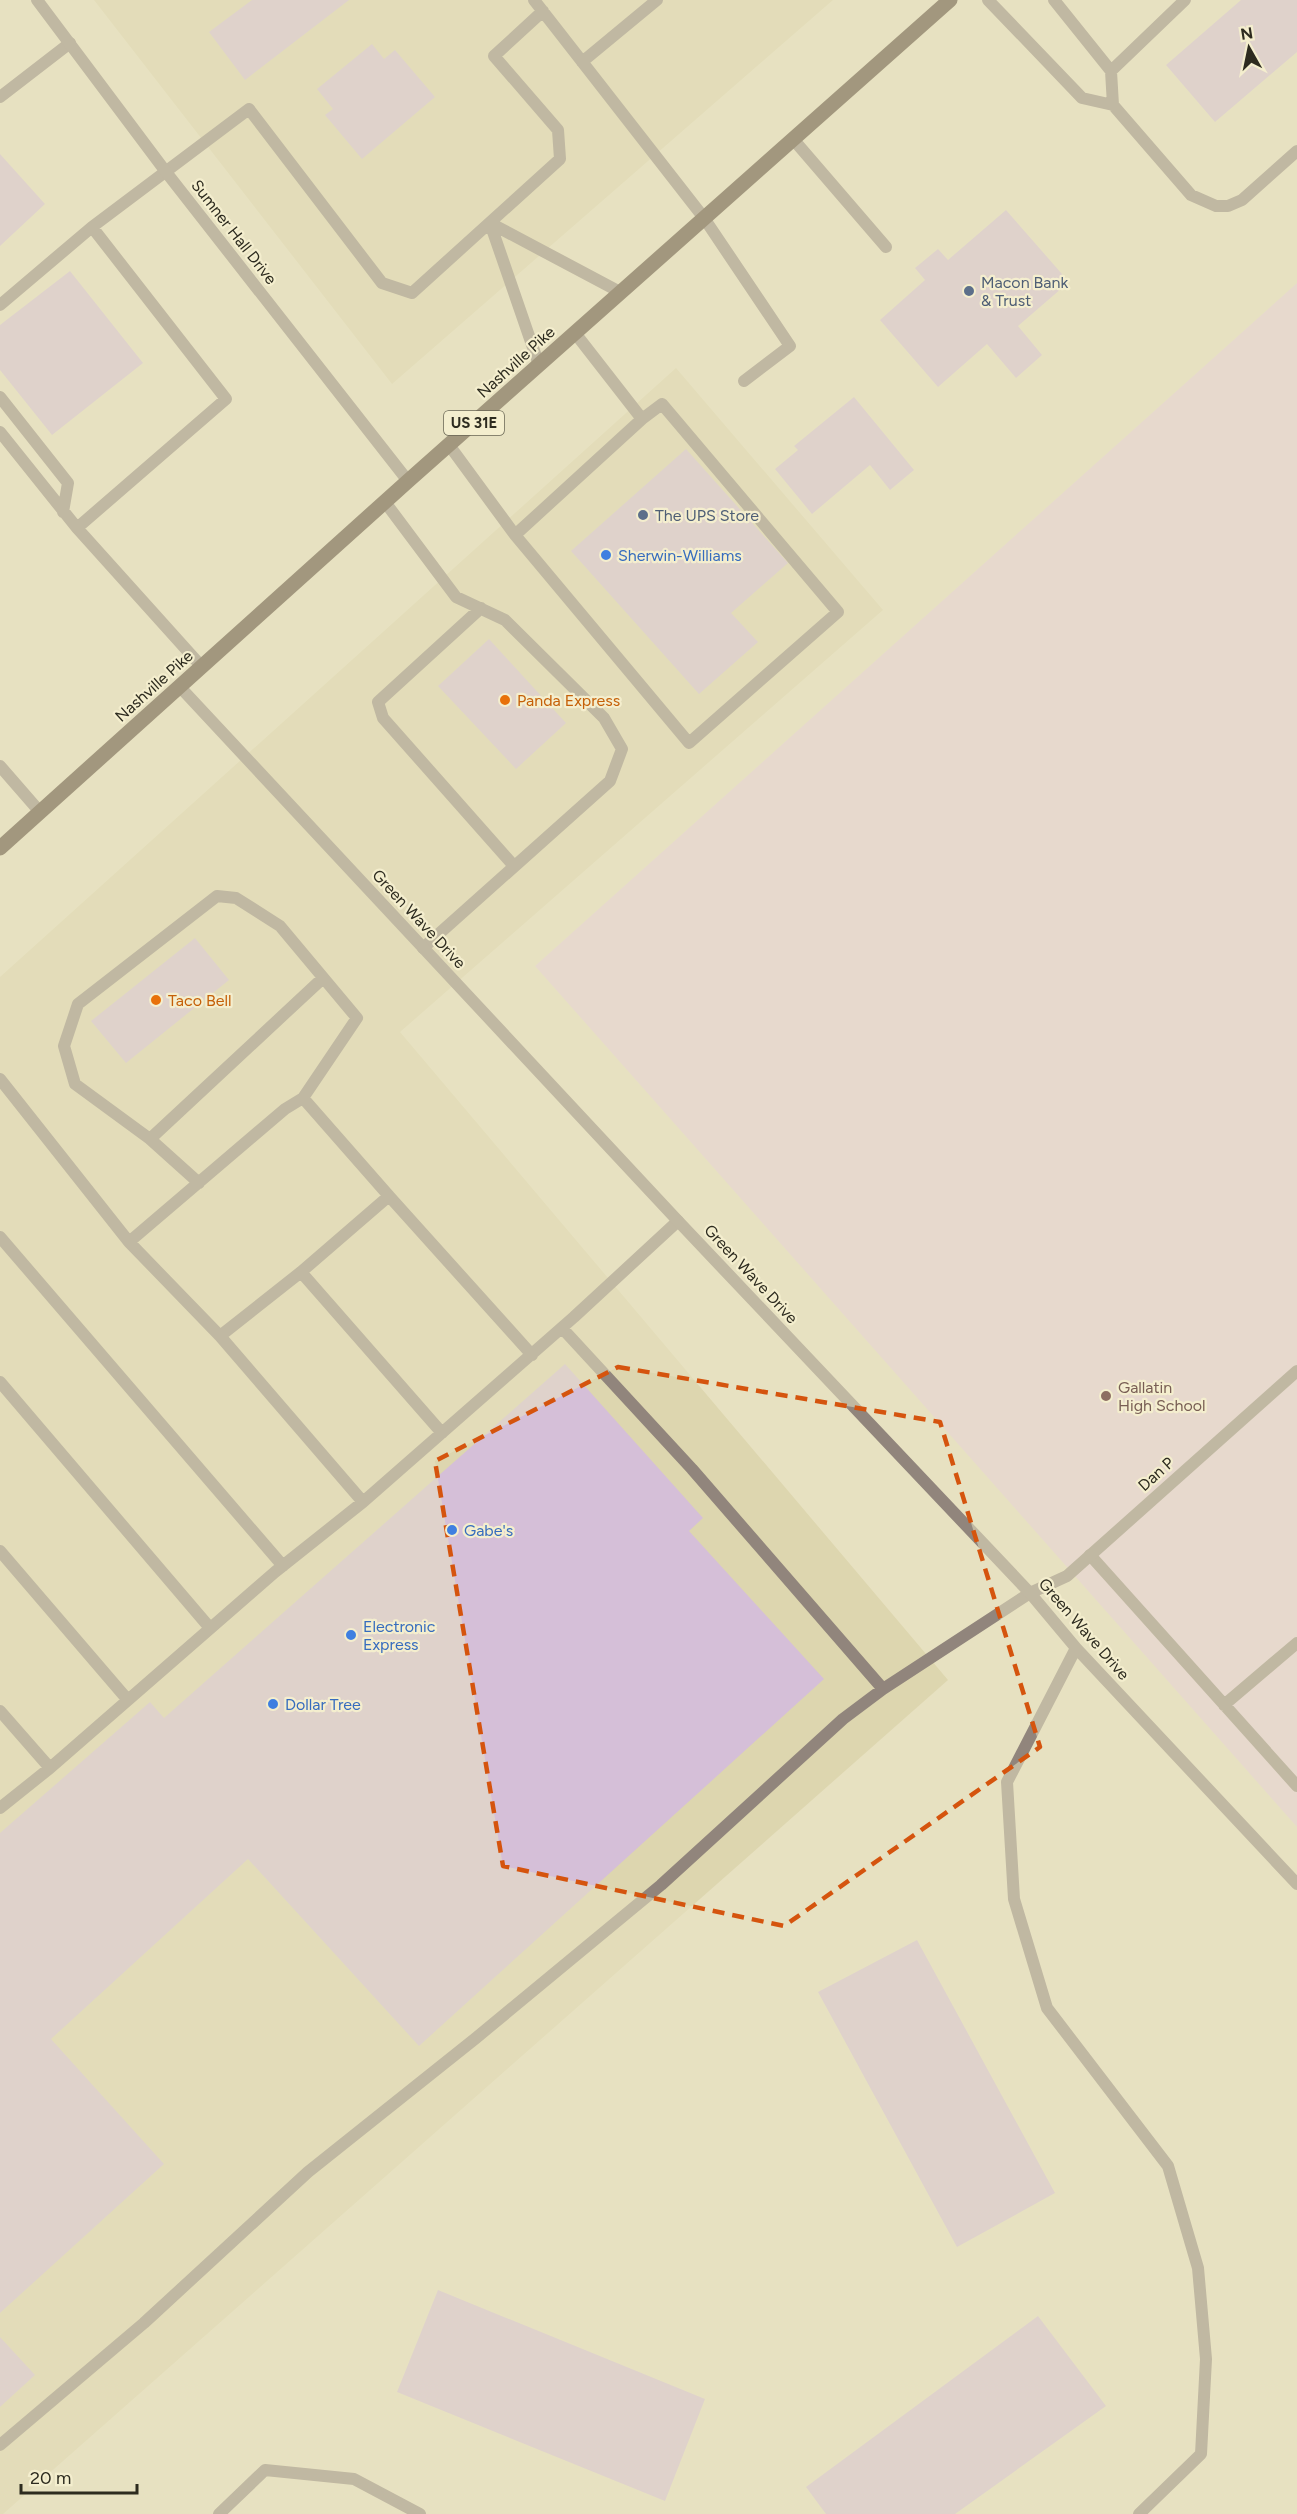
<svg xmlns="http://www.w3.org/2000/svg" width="1297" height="2514" font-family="Figtree,sans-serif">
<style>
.built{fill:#ddd6af}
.education{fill:#e6cfdb}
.building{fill:#d5bfd8}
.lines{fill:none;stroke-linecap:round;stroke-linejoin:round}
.lane{stroke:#91857c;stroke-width:12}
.street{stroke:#91857c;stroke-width:12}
.primary{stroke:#4f3d2d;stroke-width:15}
.marked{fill:none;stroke:#d5540e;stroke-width:4.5;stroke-dasharray:12 8;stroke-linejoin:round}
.service-dot{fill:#5c6f8a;stroke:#f4eece;stroke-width:2}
.shop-dot{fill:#3f7fe0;stroke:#f4eece;stroke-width:2}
.food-dot{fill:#e8710a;stroke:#f4eece;stroke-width:2}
.education-dot{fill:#8d6e63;stroke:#f4eece;stroke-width:2}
.labels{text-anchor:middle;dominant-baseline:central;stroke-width:4.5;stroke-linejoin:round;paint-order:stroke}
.shield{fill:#f4eece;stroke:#696654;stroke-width:1.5}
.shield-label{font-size:15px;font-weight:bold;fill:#2d2b1f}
.street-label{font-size:16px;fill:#2d2b1f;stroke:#f4eece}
.service-label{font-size:16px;fill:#4e5e75;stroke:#f4eece;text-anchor:start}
.shop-label{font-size:16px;fill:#366cbe;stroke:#f4eece;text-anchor:start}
.food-label{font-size:16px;fill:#c56008;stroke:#f4eece;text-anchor:start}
.education-label{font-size:16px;fill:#785e54;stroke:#f4eece;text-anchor:start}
</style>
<rect width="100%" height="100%" fill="#e7e1c1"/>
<path class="built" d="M94,0H833L392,384Z
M676,368L883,610L400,1032L948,1680L3,2514H0V977Z"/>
<path class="education" d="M1297,283V1827L535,966Z"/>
<path class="building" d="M252,0H349L245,80L209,32Z
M1241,0H1297V52L1215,122L1166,65Z
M372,44L384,59L395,50L435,97L362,159L325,115L333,109L317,89Z
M0,154L45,204L0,246Z
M1006,210L1069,282L1018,326L1042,355L1016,378L987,344L938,387L880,320L925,280L915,268L938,249L948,260Z
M70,271L143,363L52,435L0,370V325Z
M854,397L914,470L890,490L870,465L812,514L775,469L798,450L794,446Z
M686,449L788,563L731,613L758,642L699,694L571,551Z
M489,639L566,723L516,769L438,686Z
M195,938L229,980L126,1063L91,1021Z
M565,1364L703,1518L689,1531L824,1679L419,2046L248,1859L51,2039L164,2164L0,2313V1833L150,1702L164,1718Z
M917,1940L1055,2193L957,2247L818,1992Z
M438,2290L705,2399L665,2501L397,2392Z
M1038,2316L1106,2406L955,2514H826L806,2487Z
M0,2337L35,2375L0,2407Z"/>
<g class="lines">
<path class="lane" d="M534,0L704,218L790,346L744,381
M988,0L1082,98L1113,105L1111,71L1054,0
M582,62L657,0
M1111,71L1185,0
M0,97L70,43
M1113,105L1191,195L1216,206H1228L1242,200L1297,151
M793,139L886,247
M0,305L92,227L249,109L382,283L412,293L560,159L558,130L494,56L543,11
M575,333L642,419L515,535L689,743L838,612L662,404L642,419
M539,365L490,223L620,292
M0,397L68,483L63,512
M0,432L77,528L202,667
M449,445L515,535
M385,502L456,597L505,620L604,718L622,749L610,781L423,948
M77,528L226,399L92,227
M481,608L378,702L383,718L514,866
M0,766L40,812
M0,1079L129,1242L220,1336L363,1502L574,1317L678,1221
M150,1139L323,978
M199,1183L150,1139L75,1084L64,1046L78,1004L217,896L236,898L280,926L357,1018L303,1098
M0,1237L283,1566
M129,1242L285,1109L303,1098L389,1196
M301,1272L442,1433
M562,1328L692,1469L883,1689
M220,1336L301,1272L389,1196L532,1355
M0,1382L210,1628
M0,1551L127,1699
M1090,1555L1297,1786
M1224,1705L1297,1643
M0,1711L50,1768
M0,1808L50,1768L275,1572L363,1502
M0,2445L144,2323L308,2172L476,2038L661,1885L843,1719L883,1689L1030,1593"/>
<path class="street" d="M37,0L166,172L408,481
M180,687L678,1221L1030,1593L1076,1648L1297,1884
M1030,1593L1067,1576L1297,1371
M1076,1648L1007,1782L1014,1899L1047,2008L1168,2166L1198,2268L1206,2359L1201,2454L1139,2514
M219,2514L265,2470L354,2479L420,2514"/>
<path class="primary" d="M0,848L408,481L950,0"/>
</g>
<path d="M0 0H1297V2514H0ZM618,1367L940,1422L1040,1747L784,1926L503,1866L435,1461Z" fill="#e7e1c1" fill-opacity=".55" fill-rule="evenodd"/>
<path class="marked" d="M618,1367L940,1422L1040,1747L784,1926L503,1866L435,1461Z"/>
<g class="service-dot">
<circle cx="969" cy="291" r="6"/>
<circle cx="643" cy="515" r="6"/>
</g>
<g class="shop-dot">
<circle cx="606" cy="555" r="6"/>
<circle cx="452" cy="1530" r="6"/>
<circle cx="351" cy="1635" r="6"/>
<circle cx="273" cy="1704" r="6"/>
</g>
<g class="food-dot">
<circle cx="505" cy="700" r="6"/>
<circle cx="156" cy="1000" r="6"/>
</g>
<circle class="education-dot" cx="1106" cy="1396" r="6"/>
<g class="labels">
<rect class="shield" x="444" y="411" width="60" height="24" rx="4.5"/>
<g class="shield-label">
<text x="474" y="423">US 31E</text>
</g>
<g class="street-label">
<text transform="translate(234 232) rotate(52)">Sumner Hall Drive</text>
<text transform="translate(516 362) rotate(-42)">Nashville Pike</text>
<text transform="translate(154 686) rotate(-42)">Nashville Pike</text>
<text transform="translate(419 919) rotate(47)">Green Wave Drive</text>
<text transform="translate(751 1274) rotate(47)">Green Wave Drive</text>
<text transform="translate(1156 1474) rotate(-42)">Dan P</text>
<text transform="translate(1084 1629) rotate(49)">Green Wave Drive</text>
</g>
<g class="service-label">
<text x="981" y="282">Macon Bank<tspan x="981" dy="18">&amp; Trust</tspan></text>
<text x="655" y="515">The UPS Store</text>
</g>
<g class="shop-label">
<text x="618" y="555">Sherwin-Williams</text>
<text x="464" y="1530">Gabe's</text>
<text x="363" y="1626">Electronic<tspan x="363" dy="18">Express</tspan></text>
<text x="285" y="1704">Dollar Tree</text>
</g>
<g class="food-label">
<text x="517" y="700">Panda Express</text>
<text x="168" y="1000">Taco Bell</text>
</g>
<g class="education-label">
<text x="1118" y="1387">Gallatin<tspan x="1118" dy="18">High School</tspan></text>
</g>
</g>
<g transform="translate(1249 48) rotate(351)" stroke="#f4eece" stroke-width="4.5" paint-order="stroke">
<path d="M0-4.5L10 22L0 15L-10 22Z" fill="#2d2b1f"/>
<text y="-9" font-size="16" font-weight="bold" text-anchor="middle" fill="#2d2b1f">N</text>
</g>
<path d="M21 2484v9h116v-9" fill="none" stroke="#2d2b1f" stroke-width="3"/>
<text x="30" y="2484" font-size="18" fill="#2d2b1f" stroke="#f4eece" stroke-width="4.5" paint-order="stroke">20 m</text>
</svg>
